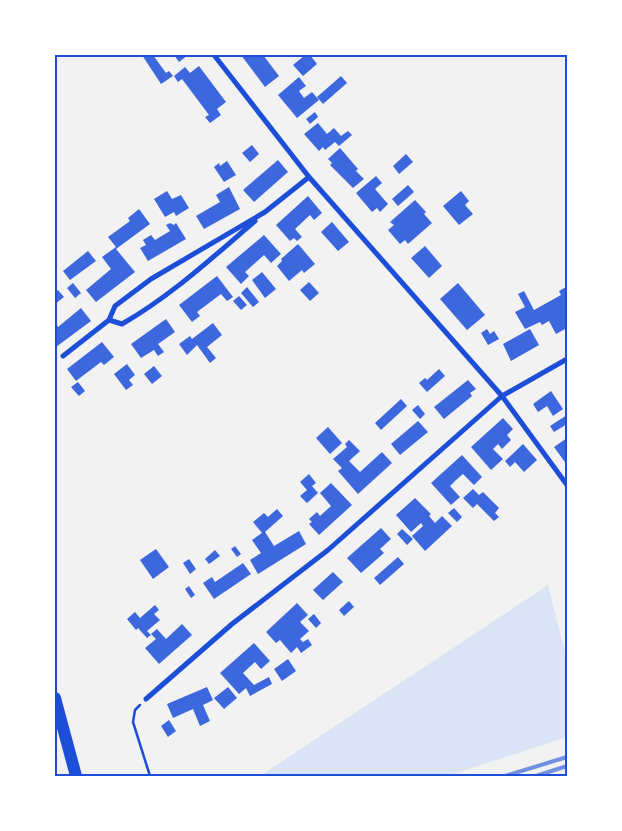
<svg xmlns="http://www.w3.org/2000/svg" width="622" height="831" font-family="'DejaVu Sans',sans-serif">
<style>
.green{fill:#dbe4f7}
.building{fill:#3d67dc}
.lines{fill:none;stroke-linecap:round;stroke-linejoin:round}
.path{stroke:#1d4ed8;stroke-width:2.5}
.minor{stroke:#1d4ed8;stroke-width:5}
.motorway{stroke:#1d4ed8;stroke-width:12}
.rail{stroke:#7290e2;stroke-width:4}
.neatline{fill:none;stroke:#1d4ed8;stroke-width:2}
</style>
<rect width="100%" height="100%" fill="#f2f2f2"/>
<path class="green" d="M548,585L567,660V737L447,776H260Z"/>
<path class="building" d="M142,55H153L166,73L169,71L173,76L161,84Z
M174,55H188L179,62Z
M241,55H263L279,76L265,87Z
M305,55H310L317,64L303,76L293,65Z
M199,66L226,102L217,109L221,115L210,123L205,117L209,115L182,79L178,82L174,76L185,67L190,73Z
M341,76L347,83L323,104L317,97Z
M299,77L306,86L299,91L304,98L312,92L319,100L297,118L278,95Z
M315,112L318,117L310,124L306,119Z
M318,123L327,134L334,128L341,136L348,131L352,135L339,146L335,142L325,150L323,147L319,151L304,134Z
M252,145L259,154L250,162L242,153Z
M340,148L358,169L356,171L364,179L353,188L330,165L332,163L328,159Z
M406,154L413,162L399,174L393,166Z
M278,160L288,172L254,202L243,190Z
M227,161L236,175L224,182L214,167L219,163L220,166Z
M376,176L382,183L375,189L388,204L380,212L377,208L372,212L356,193Z
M408,185L414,192L398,206L392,199Z
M229,187L240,209L204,229L196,216L220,202L216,195Z
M167,191L172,199L181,195L189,208L176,216L174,212L165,217L154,199Z
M461,191L469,201L465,205L473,214L459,225L443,206Z
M308,196L322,213L314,220L310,215L295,229L302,237L297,241L294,238L290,241L276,225Z
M415,200L426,212L424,214L432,223L408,244L405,240L400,244L388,230L394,225L390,222Z
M139,209L150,224L116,249L135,272L96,302L86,290L111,269L102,257L116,247L108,237L130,221L128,218Z
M332,222L349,242L338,251L321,232Z
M170,223L174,225L176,223L186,239L148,261L140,248L146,245L143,240L151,235L155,240L170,231L166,225Z
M264,235L281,254L271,263L264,255L245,272L249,276L241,284L226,267Z
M298,244L315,264L304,273L302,270L289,281L277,266L282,261L281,259Z
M425,246L442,266L429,278L411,258Z
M88,251L96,261L70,280L63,271Z
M262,272L276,289L265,298L252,280Z
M217,276L233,297L227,301L221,294L197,312L200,316L192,322L179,305Z
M309,282L319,293L310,301L300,290Z
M73,283L81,293L75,298L67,288Z
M458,283L485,315L467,330L440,299Z
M247,287L259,302L253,307L241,293Z
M566,287L567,328L556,334L549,321L542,325L540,322L525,329L515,312L525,307L518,294L524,291L534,310L561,295L559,291Z
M58,290L64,297L55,304V293Z
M239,296L247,305L241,310L233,301Z
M81,308L91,321L56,347L55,346V322L58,327Z
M166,319L175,332L158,344L164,352L158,356L154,350L141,358L131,344Z
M213,323L222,335L207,347L216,358L210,363L197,345L187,355L179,344L190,336L192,339Z
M487,329L490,334L494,331L499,339L488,345L481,333Z
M530,329L539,345L511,361L503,344Z
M102,342L114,357L104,365L101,362L76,381L67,369Z
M127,364L135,375L129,380L133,385L126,390L114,374Z
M154,366L162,376L152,384L144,374Z
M439,369L445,376L427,392L419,383L425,378L427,380Z
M468,380L476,389L470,393L472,396L444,419L434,407Z
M78,382L85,391L79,396L71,387Z
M551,391L563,409L553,416L547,406L538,412L533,404Z
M401,399L407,406L381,430L375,423Z
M418,405L425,414L420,419L412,410Z
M567,415V424L554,432L550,426Z
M503,418L513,429L507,435L511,440L502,449L498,444L493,449L503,459L491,470L471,447Z
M418,421L428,432L400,455L391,444Z
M328,427L342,443L330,454L316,438Z
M567,438V465L554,447Z
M349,440L360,451L349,461L360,472L382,452L392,463L358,494L338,471L342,468L333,459L347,447L345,444Z
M523,444L537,460L524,472L515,462L510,467L505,461Z
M462,455L482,477L474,485L463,474L456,480L450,486L460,497L451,505L431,483Z
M309,474L316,483L312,486L318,493L307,503L300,496L307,490L300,482Z
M331,483L352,505L319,535L309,524L312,522L309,519L317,512L320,516L331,506L320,493Z
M473,489L479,495L483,492L499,508L495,513L499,517L494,521L477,504L473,508L463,498Z
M415,498L431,514L429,516L435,523L442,516L452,526L425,551L412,536L423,526L421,523L411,532L396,515Z
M454,508L462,517L457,522L448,513Z
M277,509L283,516L265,532L274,546L299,531L306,544L258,574L250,560L261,553L252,540L262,533L253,522L264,513L268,517Z
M381,528L391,539L380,549L384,553L361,573L347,558Z
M402,529L413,539L407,545L397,534Z
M235,546L241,554L237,557L231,549Z
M156,549L169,567L153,579L140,560Z
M215,550L220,556L209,564L205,559Z
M398,557L404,564L380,585L374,578Z
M189,559L196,569L190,574L183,563Z
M243,563L251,574L214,599L203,583L212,577L215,582Z
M333,572L343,582L323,600L313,590Z
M189,586L195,595L191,598L185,589Z
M349,601L354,607L344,616L339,610Z
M297,603L308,615L300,622L309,631L300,639L303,642L308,639L312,645L301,653L297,647L291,653L280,640L276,643L266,632Z
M155,605L159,610L154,614L160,620L147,631L151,635L147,638L138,628L136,630L127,619L135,612L140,618Z
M314,614L321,623L316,628L308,619Z
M182,624L192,635L159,664L145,648L156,639L151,634L157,629L166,639Z
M254,643L270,661L261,669L255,662L243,673L254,685L269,677L272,684L250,696L246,688L239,694L220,673Z
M288,659L296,671L282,681L274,669Z
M207,687L213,700L203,705L210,721L200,726L193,709L173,718L167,704Z
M228,687L237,698L224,709L214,698Z
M169,720L176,731L168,737L161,726Z"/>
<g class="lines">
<path class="path" d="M140,705L135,710L133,722L150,776"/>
<path class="minor" d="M214,55L309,177L502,396L567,485
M109,320L122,324C171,296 213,257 255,221
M63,356L109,320L115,306L151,279L265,212L309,177
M146,699L232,624L328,550L502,396L567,359"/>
<path class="motorway" d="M55,698L76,776"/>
<path class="rail" d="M505,776L567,757
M536,776L567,766"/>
</g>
<rect width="622" height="831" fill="none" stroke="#ffffff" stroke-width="112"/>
<rect x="56" y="56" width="510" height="719" class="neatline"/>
</svg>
